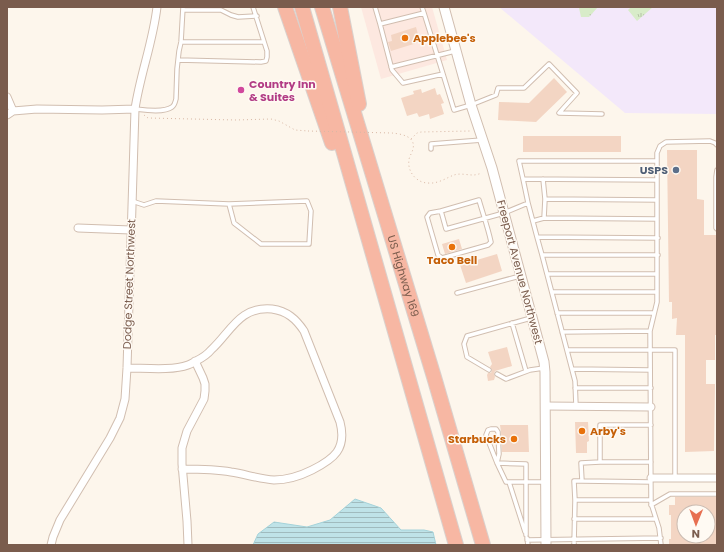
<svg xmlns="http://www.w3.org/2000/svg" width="724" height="552" font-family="Poppins,sans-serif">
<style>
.commercial{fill:#fde8e0}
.education{fill:#f3e8fa}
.park{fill:url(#park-tufts)}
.water{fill:url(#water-rules);stroke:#a5d3da}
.building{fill:#f3d5c3;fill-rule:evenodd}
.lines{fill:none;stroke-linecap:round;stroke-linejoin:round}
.service-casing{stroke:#d1beb0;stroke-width:5.5}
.minor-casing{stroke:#d1beb0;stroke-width:9}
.tertiary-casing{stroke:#d1beb0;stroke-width:11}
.motorway-casing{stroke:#dad1cd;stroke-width:16}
.path{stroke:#d9b8a5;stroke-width:1;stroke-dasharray:1 3;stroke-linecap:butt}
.service{stroke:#fff;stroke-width:3.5}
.minor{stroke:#fff;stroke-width:7}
.tertiary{stroke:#fff;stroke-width:9}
.motorway{stroke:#f7b7a3;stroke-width:14}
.path-bridge{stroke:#d9b8a5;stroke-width:1;stroke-dasharray:1 3;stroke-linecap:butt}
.food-dot{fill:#e8710a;stroke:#fffaf3;stroke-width:1.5}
.hotel-dot{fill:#d1479c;stroke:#fffaf3;stroke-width:1.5}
.service-dot{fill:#5c6f8a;stroke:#fffaf3;stroke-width:1.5}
.labels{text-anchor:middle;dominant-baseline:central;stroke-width:3;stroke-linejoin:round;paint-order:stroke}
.food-label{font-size:11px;font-weight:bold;fill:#c56008;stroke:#fffaf3;text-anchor:start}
.hotel-label{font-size:11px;font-weight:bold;fill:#b23c85;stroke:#fffaf3;text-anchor:start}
.service-label{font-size:11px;font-weight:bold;fill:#4e5e75;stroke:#fffaf3;text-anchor:end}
.street-label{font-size:11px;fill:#7a5c4d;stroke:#fffaf3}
</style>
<defs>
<pattern id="park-tufts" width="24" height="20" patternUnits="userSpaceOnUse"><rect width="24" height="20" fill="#d8ecc9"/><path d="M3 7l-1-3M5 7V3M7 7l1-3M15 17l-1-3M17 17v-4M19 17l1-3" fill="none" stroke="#b4c2a5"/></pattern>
<pattern id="water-rules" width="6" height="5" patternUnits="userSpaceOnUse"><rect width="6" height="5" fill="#bfe3e8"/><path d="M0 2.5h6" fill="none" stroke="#a0bbbe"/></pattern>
</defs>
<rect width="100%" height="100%" fill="#fdf6ec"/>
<path class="commercial" d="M361,7H432L447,60L381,79Z"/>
<path class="education" d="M499,7H717V114L625,113Z"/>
<path class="park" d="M559,7H598L589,17H581L579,8Z
M631,7H653L637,21L628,10Z"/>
<path class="water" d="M355,499L381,508L401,530H424L433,532L436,545H253L258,534L274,522L307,527L330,520Z"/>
<path class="building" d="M416,27L420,42L391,51L388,42L392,41L391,35Z
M554,78L567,92L536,122L498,120L499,102L529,103Z
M435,88L437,95L440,94L444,103L441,104L444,114L430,119L429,114L419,117L417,113L407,116L401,98L414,94L413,91L421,89L422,93Z
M523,136H621V152H523Z
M667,150H697V199L704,200V235H717V335H715V360H706V384H715L714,451L685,452V335H676L677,318L672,319V302H669Z
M459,239L462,249L445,254L442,244Z
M497,254L502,271L466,283L460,265Z
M507,347L512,366L495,371L494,374L495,377L494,380L488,381L487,375L488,373H491L492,370L490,367L492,364L488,352Z
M575,422H588L589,441L587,442V453H576Z
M500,425H528L529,452H502L501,432Z
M675,497H717V545H669V539H671V515H669V505H675ZM684,512H708V536H684Z"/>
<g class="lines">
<g class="service-casing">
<path id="service" d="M375,7L380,24L424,13L422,7
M183,10H221L231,15L238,17L257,16
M380,24L392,70L403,83L443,74L424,13
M181,42H264
M178,60L261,62L266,61L267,57V51L253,7
M391,67L455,51
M443,74L454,110L471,105L496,95L498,88H524L549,64L577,93L559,113L602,114
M135,109C144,110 164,113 172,107C175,105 175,102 176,99L177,69L179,51L181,42L183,7
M431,149V144L482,140
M717,170L716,177H717
M716,177V228L717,229
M523,179L519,161H657
M543,179L545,199L657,200
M545,199L544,218L657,219
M132,201L144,205L156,201L229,204L307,201L311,211L309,244H261L234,223L229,204
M528,203L537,237L658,238
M441,211L430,213L427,217L438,255L442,258L488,245L491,242C488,228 483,214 479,200L441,211L446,229L504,213L528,203L523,179L657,180
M533,221L544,218
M537,237L542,255H658
M542,255L575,381L576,406
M547,274H657
M552,292H657
M457,293L520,276
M557,313H654
M512,323L526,371
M562,332L650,331
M567,350H675V478
M572,369L650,370
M489,370L467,357L464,344L467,336L531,318
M497,374L506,379L530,370L544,368
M575,388H651
M600,462H651
M497,463L499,454L498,432L496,429H491L488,430L486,435L497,463L506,482H545
M497,463L526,464V535
M582,481L651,482
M509,482L525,532
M575,500L574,481H582L581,463L600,462V425H651
M651,505L670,494H717
M574,519H656
M527,538L528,545
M527,540L661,538
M574,545L575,500H651
M661,545L659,528L651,503L650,331L657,302V153L660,146L666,142L710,141L715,143L717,145"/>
</g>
<g class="minor-casing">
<path id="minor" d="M7,97L13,111
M7,115L13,111L37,109L102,110L135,109
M78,228L131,230
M127,368C144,368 172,371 188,365C191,364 194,362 196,361C202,358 207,355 211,350C231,332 239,306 272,309C287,311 296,319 304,331L340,422C347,449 334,459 312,470C300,476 287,480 274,480C259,479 245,474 231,472C215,469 198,469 182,469
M546,406L651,407
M651,478H717
M51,545L53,537L60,520L110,438L120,418L125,399L127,368L135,109C140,75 153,42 157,7
M188,545L187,521L182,464V448L187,431L204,399L205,391V384L203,378L195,361"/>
</g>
<g class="tertiary-casing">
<path id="tertiary" d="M444,7L471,105L492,168L544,362L545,372L546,545"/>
</g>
<g class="motorway-casing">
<g id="motorway">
<path d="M285,7L332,143"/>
<path d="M302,7L342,146L456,545"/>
<path id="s1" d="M322,7L434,377L483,545"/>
<path d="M340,7L359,104"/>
</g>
</g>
<path class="path" d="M144,115L148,118L236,120L271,119L279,121L295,130L308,131
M392,133C401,134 416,136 413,149C412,153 409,157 409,160C407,172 417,183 428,183C438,184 446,178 454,175C460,173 467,175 473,175C476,175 479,174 482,173
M411,139L417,133L421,132L470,131"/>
<use href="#service" class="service"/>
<use href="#minor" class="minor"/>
<use href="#tertiary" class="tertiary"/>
<use href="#motorway" class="motorway"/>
<path class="path-bridge" d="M308,131L392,133"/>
</g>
<g class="food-dot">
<circle cx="405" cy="38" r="4"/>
<circle cx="452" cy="247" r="4"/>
<circle cx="582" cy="431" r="4"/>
<circle cx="514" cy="439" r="4"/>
</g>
<circle class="hotel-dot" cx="241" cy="90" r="4"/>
<circle class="service-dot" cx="676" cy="170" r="4"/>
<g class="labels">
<g class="food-label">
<text x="413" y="38">Applebee's</text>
<text x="452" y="260" text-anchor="middle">Taco Bell</text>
<text x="590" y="431">Arby's</text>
<text x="506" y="439" text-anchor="end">Starbucks</text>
</g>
<g class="hotel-label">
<text x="249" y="84">Country Inn<tspan x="249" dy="13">&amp; Suites</tspan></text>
</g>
<g class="service-label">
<text x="668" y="170">USPS</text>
</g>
<g class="street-label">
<text transform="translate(520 272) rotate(75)">Freeport Avenue Northwest</text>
<text stroke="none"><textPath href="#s1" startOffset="281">US Highway 169</textPath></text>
<text transform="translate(129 284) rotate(-88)">Dodge Street Northwest</text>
</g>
</g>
<rect width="724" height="552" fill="none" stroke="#7a5c4d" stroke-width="16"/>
<g transform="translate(696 524) rotate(181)"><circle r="19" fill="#fffaf3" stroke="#cabbb1"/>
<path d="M0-3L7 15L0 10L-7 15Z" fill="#e76f51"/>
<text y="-6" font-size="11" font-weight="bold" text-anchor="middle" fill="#7a5c4d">N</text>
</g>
</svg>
